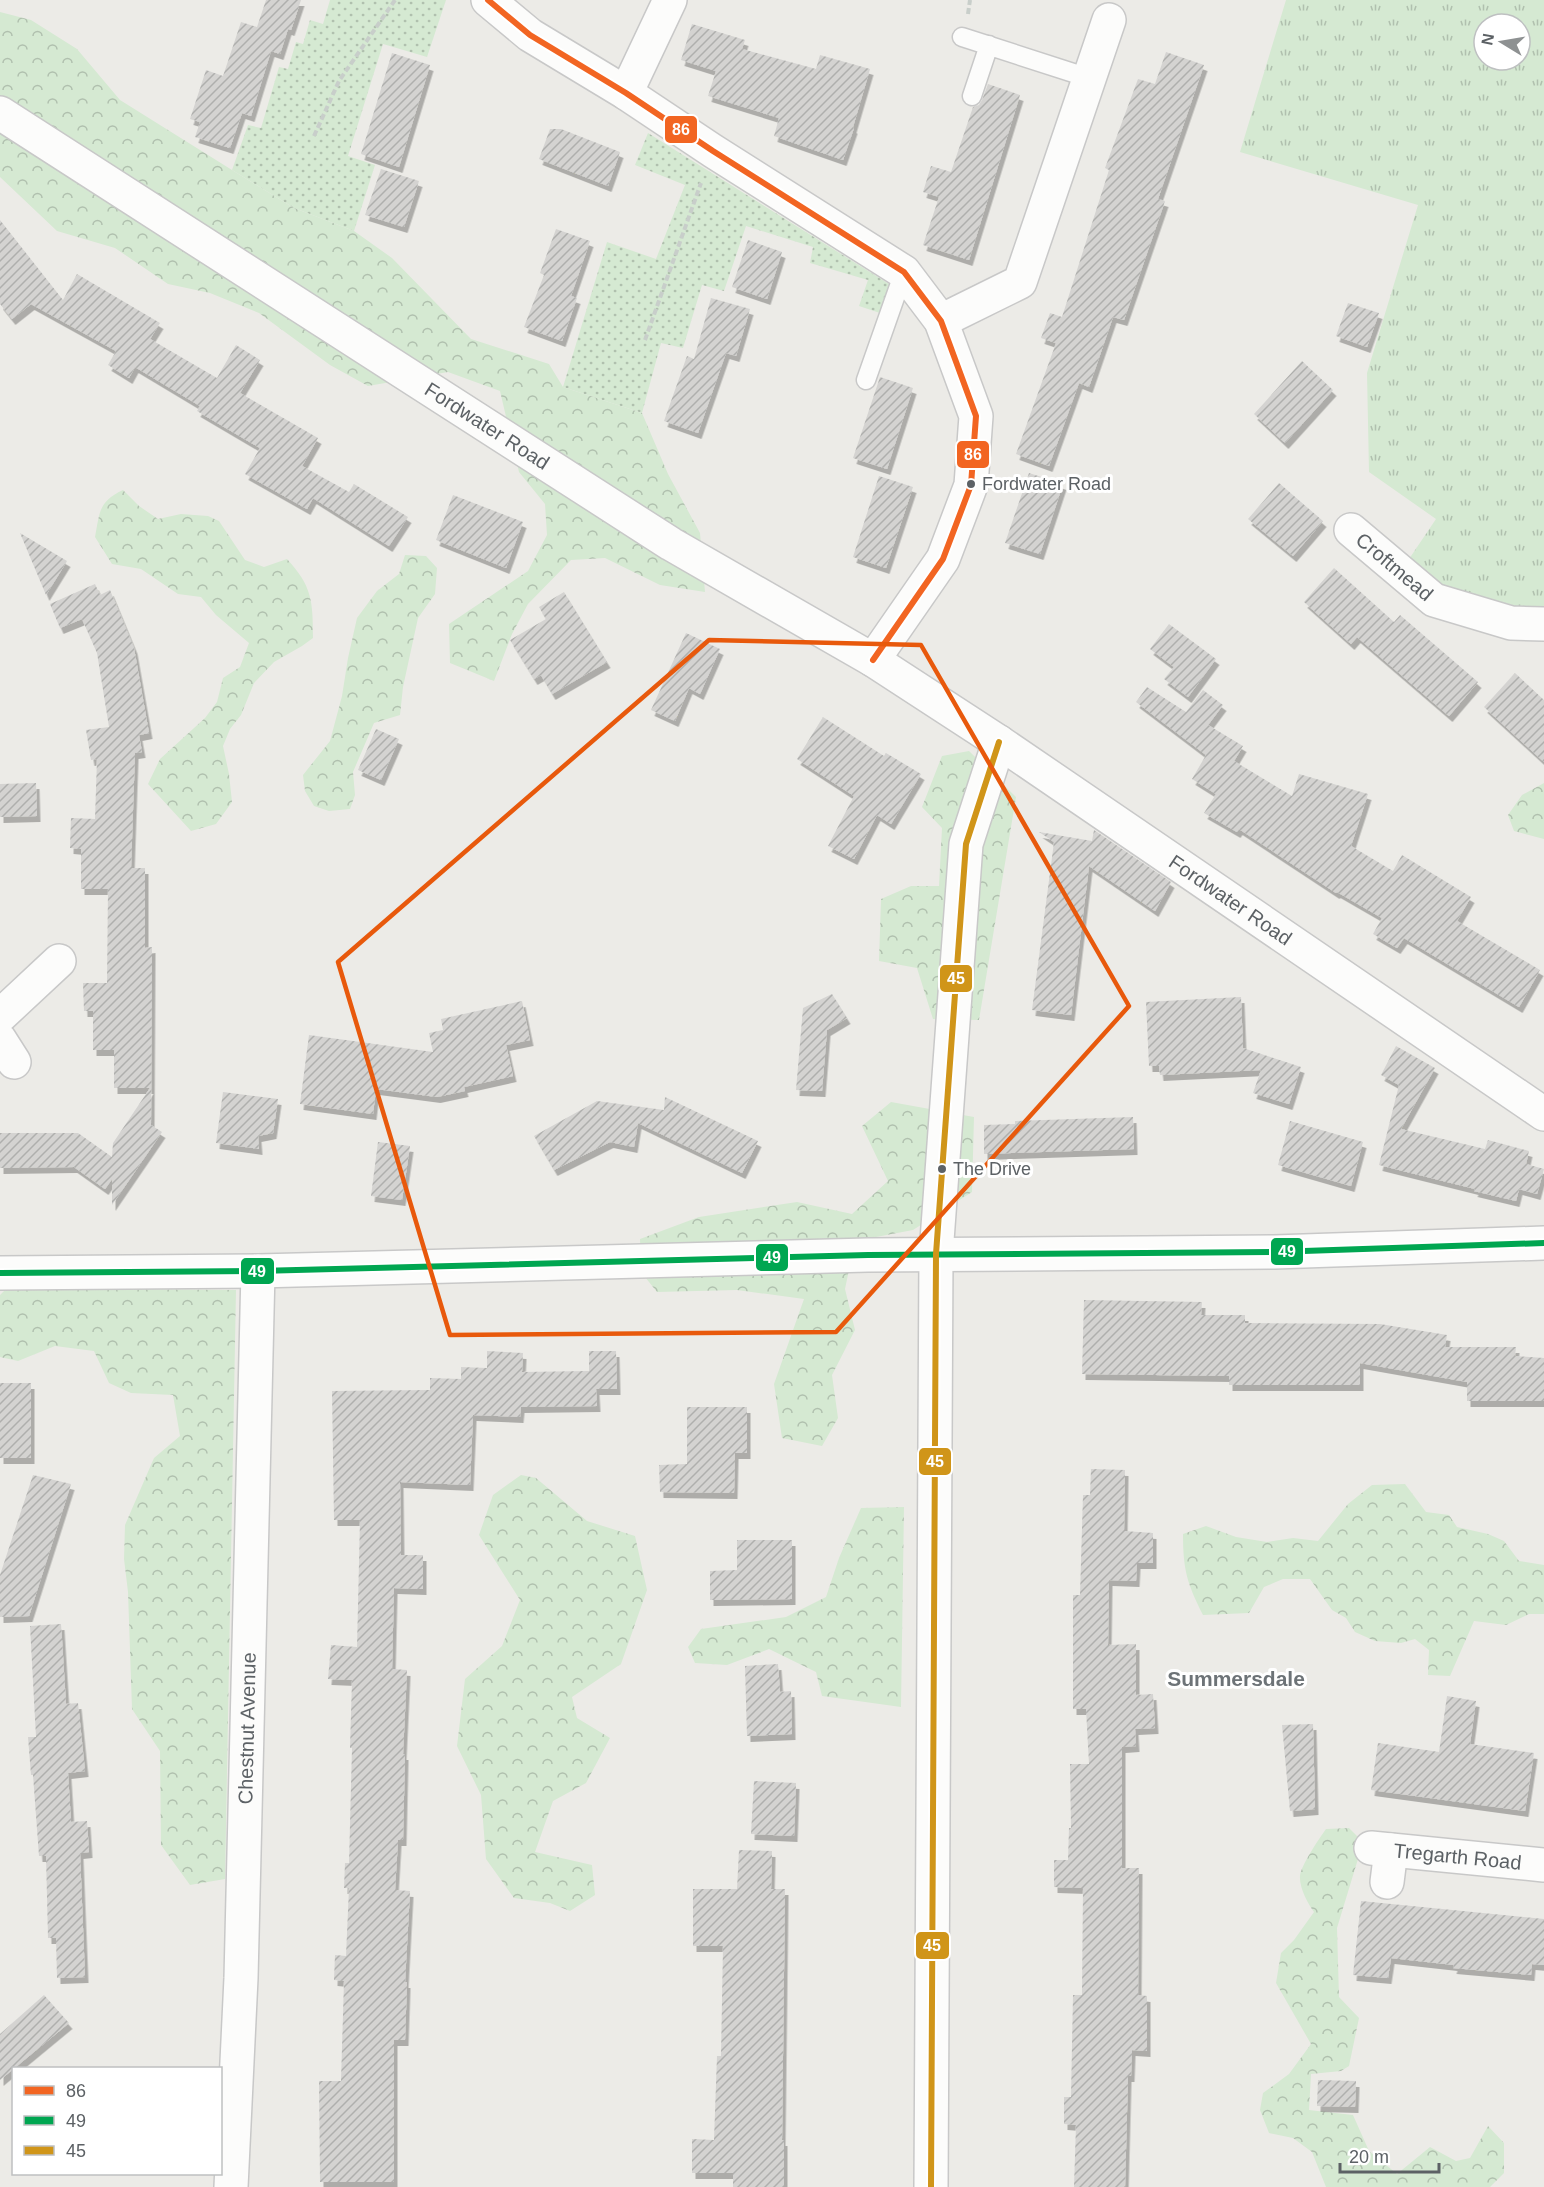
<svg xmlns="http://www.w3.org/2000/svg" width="1544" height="2187" font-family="Arial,sans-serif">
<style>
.grass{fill:url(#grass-dots)}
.forest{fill:url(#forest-crowns)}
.park{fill:url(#park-tufts);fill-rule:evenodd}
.building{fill:url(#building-hatch);filter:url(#shadow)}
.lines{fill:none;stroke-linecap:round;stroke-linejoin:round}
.lane-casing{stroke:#c8c8c8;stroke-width:21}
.street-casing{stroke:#c8c8c8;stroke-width:36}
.path{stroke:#c8ceca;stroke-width:4;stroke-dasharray:6 3;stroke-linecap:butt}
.lane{stroke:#fcfcfb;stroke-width:18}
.street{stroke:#fcfcfb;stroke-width:33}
.bus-1-casing{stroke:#fff;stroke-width:10}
.bus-2-casing{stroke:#fff;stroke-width:10}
.bus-3-casing{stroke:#fff;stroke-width:10}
.bus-1{stroke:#f26522;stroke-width:6}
.bus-2{stroke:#00a651;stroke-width:6}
.bus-3{stroke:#d09519;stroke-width:6}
.marked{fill:none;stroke:#e8590c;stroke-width:4.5;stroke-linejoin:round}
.bus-dot{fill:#5c6165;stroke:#fff;stroke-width:2}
.labels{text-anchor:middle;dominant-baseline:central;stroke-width:6;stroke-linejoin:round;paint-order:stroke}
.bus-label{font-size:18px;fill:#5c6165;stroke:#fff;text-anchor:start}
.street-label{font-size:20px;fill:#5c6165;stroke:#fff}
.neighbourhood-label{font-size:21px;font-weight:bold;fill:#6d7377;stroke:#fff}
.line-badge{stroke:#fff;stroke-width:2}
.badge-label{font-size:16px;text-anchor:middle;font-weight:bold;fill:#fff}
</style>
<defs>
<pattern id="grass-dots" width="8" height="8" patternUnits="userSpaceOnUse" patternTransform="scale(1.5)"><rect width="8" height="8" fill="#d5e9d2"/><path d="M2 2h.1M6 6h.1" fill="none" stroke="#b0c0ae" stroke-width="1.8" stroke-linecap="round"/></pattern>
<pattern id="forest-crowns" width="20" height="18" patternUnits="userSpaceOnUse" patternTransform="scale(1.5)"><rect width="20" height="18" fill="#d5e9d2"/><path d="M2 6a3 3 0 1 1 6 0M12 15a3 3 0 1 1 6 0" fill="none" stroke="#b0c0ae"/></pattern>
<pattern id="park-tufts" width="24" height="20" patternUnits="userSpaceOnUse" patternTransform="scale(1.5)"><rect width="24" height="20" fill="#d5e9d2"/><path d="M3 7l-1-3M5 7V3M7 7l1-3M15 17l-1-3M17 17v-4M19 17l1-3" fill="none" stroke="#b0c0ae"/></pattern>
<pattern id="building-hatch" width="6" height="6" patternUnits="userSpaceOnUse" patternTransform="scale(1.5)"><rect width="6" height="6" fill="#d4d3d1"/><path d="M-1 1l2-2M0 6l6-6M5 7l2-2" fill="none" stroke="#afafad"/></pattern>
<filter id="shadow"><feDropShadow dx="3.5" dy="6" stdDeviation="0" flood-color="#0004"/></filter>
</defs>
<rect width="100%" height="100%" fill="#ecebe7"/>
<path class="grass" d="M330,0H446L427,57L383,44L348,156L375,165L354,231L294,208L232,170L248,125L261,128L279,67L288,69L296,42L303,44L310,20L323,24Z
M648,133L889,284L880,313L859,306L868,280L810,263L813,247L746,226L724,291L702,285L683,348L661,343L642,413L563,387L607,242L656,259L685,185L635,165Z"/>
<path class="forest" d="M0,12L31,20L77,49L120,100L232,170L294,208L354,231L392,258L471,339L549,364L563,387L642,413L668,474L700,533L705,592L660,585L605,558L571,560L528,604L512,634L494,681L450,663L449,624L528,571L547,535L545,504L519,472L500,391L448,372L368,386L330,365L259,313L210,293L168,284L115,248L57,231L0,177Z
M123,490L139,506L158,519L181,514L208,516L219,521L245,560L264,567L287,559C312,586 313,601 313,638L302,646L274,662L254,683L241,715L230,729L223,746L229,774L232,802L216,824L191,831L148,784L160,759L205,718L217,702L223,678L240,667L249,643L216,615L201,597L178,594L141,569L112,564L95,537C100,512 98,502 123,490Z
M405,555L426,556L437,568L435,594L418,618L403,687L400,715L374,723L353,772L355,795L350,809L329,811L314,806L305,791L303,775L330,741L342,696L348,658L357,618L377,591L399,574Z
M969,751L1016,797L979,1020L933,1019L917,968L879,961L881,899L911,886H939L942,828L922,807L942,756Z
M1544,783V839L1514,831L1508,815L1522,795Z
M891,1102L974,1117L972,1192L913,1230L855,1241L845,1289L855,1330L832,1375L838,1418L822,1446L782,1438L774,1384L804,1299L737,1290L657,1292L641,1272L640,1239L699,1217L797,1202L852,1214L888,1181L862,1126Z
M7,1288L236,1290L225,1879L190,1885L161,1845L160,1751L132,1709L128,1592L124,1559L125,1525L154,1458L180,1436L173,1395L131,1393L109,1383L94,1351L55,1346L18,1361L0,1357V1295Z
M521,1475L536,1478L587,1521L635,1536L647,1590L621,1664L572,1697L577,1718L610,1738L586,1783L553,1801L535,1852L592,1865L595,1895L570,1911L550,1903L514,1898L486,1859L481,1795L457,1746L465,1679L502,1646L520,1600L479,1535L493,1495Z
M1405,1484L1426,1512L1449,1515L1457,1527L1488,1534L1504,1541L1519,1561L1544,1565V1614H1529L1506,1625L1474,1621L1450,1676L1428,1675L1429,1650L1415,1639L1401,1643L1375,1641L1355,1632L1346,1618L1332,1610L1310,1579H1283L1264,1587L1249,1613L1203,1615C1187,1583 1183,1570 1183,1534L1206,1526L1236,1537L1267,1542L1293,1538L1318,1541L1348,1504L1372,1485Z
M904,1507L901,1707L822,1696L816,1672L769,1649L727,1665L695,1663L688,1647L701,1629L786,1617L826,1597L839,1558L861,1508Z
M1349,1828L1360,1839L1358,1859L1337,1928L1339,1997L1359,2018L1349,2066L1341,2071L1311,2074L1309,2110L1353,2115L1369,2151L1397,2174L1430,2147L1456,2161L1470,2158L1488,2126L1504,2143V2173L1490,2187H1326L1312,2152L1293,2138L1269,2133L1260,2110L1263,2093L1289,2074L1311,2044L1276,1983L1281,1953L1294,1940L1314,1912C1308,1904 1299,1887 1300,1876C1301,1865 1319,1839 1326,1829Z"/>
<path class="park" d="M1286,0H1544V608L1519,607L1439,587L1407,562L1436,519L1369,472L1367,373L1418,205L1240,152ZM1484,24H1520V60H1484Z"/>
<path class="building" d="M266,0H301L291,30L288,29L280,54L271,51L251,116L242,113L230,148L195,137L200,122L190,119L206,70L223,76L241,22L257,27Z
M692,24L745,40L742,49L816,69L820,55L870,69L853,127L854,128L843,160L774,136L779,118L708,96L716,71L681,60Z
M1166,52L1204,65L1158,199L1165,201L1124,320L1113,317L1089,387L1079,383L1049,466L1016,454L1056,343L1041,338L1050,313L1062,317L1109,170L1105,168L1138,79L1155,84Z
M392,53L430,65L399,167L361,154Z
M988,84L1020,95L969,260L923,245L939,197L923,192L931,166L951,172L973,107L979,105L982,100Z
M550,129H561L620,152L608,186L539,159Z
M381,169L419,181L404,227L365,215Z
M0,220L63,300L77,274L160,323L150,339L217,378L236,345L260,360L240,393L318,438L302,466L349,492L354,484L408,517L389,546L313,498L307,509L245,474L260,448L197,411L200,406L135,367L129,378L108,365L116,351L31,304L12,319L0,304Z
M556,229L590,241L571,296L577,298L562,341L524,327L544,275L540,273Z
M748,240L782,252L767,299L732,287Z
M711,298L750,309L736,356L726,353L698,433L664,421L687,356L694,359Z
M1348,303L1379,313L1367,347L1336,336Z
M1302,361L1333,390L1285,443L1254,414Z
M880,377L913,388L887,469L853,458Z
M1029,473L1063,484L1040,554L1005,543Z
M879,476L913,487L886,568L853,557Z
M1279,483L1323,521L1293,556L1248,519Z
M453,495L523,522L506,568L436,540Z
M20,533L67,561L46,595Z
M1334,568L1394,622L1400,615L1478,682L1449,716L1357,637L1351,644L1304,602Z
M95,584L100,595L110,590L134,648L149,733L139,735L142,752L135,753L131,868H145V948L152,947L151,1125L162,1132L112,1205V1179L105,1189L74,1167L0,1168V1133H78L112,1157L113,1143L150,1088H114V1050H93V1011H84L83,983H107L108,889H81V849L70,848L71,818L95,819L97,759L91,760L86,730L109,727L97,653L82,619L60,628L50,604Z
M564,592L607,662L552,694L541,675L534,679L510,640L546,619L539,607Z
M1169,624L1216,659L1188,697L1164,679L1174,667L1150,649Z
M686,633L720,649L700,694L689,688L675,721L651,710Z
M1515,673L1544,700V762L1484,707Z
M1147,687L1186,712L1203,690L1223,705L1208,725L1243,746L1234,761L1292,796L1299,774L1368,794L1351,846L1393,871L1402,855L1471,897L1457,921L1540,970L1519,1007L1404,938L1397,948L1373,934L1382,918L1337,892L1336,893L1239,829L1237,832L1204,813L1216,794L1192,779L1206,755L1136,702Z
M823,717L884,756L886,753L921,774L891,824L877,815L854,859L828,846L854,796L797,759Z
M376,729L399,739L381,780L358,770Z
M36,783L37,816L0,817V784Z
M1094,830L1171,882L1155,911L1089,866L1071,1015L1032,1010L1054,842L1039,832L1092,841Z
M832,994L847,1018L827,1030L822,1091L796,1090L803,1008Z
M1241,997L1243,1048L1301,1067L1289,1104L1253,1093L1261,1070L1160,1075L1159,1066H1149L1146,1002Z
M522,1001L530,1040L506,1045L513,1076L464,1087L465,1091L437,1097L376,1089L373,1114L300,1104L309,1035L433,1052L429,1033L443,1030L441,1019Z
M1396,1046L1435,1068L1401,1129L1485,1149L1488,1140L1529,1151L1526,1164L1544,1169L1537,1194L1519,1189L1516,1201L1474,1191L1475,1189L1379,1165L1399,1085L1381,1075Z
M223,1092L278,1099L273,1133L258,1136L259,1149L216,1143Z
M665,1097L758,1141L742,1173L638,1123L634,1147L610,1142L554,1170L534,1136L597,1101L664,1110Z
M1133,1117L1134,1149L984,1154V1125L1015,1124V1121Z
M1290,1121L1363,1142L1351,1186L1278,1165Z
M378,1142L410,1146L402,1200L371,1196Z
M1084,1300L1202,1302L1201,1315H1245V1323L1380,1324L1447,1335L1445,1347H1516L1515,1356L1544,1358V1401H1467V1382L1360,1363V1385H1229V1376L1082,1374Z
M487,1351L523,1353L522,1372L589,1371V1351H616L617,1389H596L597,1406L521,1407L520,1417L473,1415L470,1485L400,1482L401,1555H423V1589L394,1588L392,1669L407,1670L403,1754H405L403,1840H398L395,1890L410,1891L405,1982H407L405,2040H394V2182H320L319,2081H341L344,1981L334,1980L335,1955L346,1956L349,1888H344L345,1863H349L352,1748H350L352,1680L328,1679L331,1645L357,1647L360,1520H334L332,1391L430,1390V1378L461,1379V1367L487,1368Z
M0,1383H31V1458H0Z
M687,1407H747V1453H735L734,1493L660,1492L659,1465L687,1464Z
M1091,1469L1125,1470L1124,1531L1153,1533V1563H1137L1136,1581L1109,1580L1108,1645L1136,1644V1695L1153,1694L1155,1728L1135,1729L1136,1746L1122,1747V1868H1139L1138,1995L1147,1996V2051L1132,2050L1131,2076H1128L1125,2187H1074L1076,2125L1064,2124V2097H1071L1073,1995H1082L1083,1888L1054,1887V1860H1068L1069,1828H1071L1070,1764H1089L1086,1709H1073V1595H1080L1083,1495H1090Z
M33,1475L71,1484L29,1616L0,1617V1575Z
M737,1540H792V1599L710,1600V1571L737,1570Z
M61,1624L66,1704L78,1703L85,1771L68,1773L71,1822L87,1821L89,1852L80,1853L85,1977L57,1978L56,1938H48L46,1856H39L33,1775H31L28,1737H36L30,1626Z
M778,1664L780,1692L791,1691L792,1734L747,1736L745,1666Z
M1447,1696L1476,1701L1470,1744L1534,1753L1525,1811L1371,1790L1378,1743L1439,1752Z
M1313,1724L1315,1809L1290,1811L1282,1725Z
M754,1781L796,1783L794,1836L751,1834Z
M739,1850L772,1851L771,1889H785L782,2140H784V2187H733V2173H692V2139L714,2140L717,2056H721L723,1946H693V1889H737Z
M1361,1901L1544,1919V1965L1532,1964L1531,1975L1453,1968L1454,1965L1391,1958L1388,1978L1353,1975Z
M44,1995L69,2023L0,2080V2034Z
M1318,2080L1356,2081L1355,2107L1317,2106Z"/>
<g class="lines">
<g class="lane-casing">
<path id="lane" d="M962,37L1089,78
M972,96L989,45
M866,380L904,272"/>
</g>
<g class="street-casing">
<g id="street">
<path d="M488,0L530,35L626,93L713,151L904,272L941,321L976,416L971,485L943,559L873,660"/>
<path d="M626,93L670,0"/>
<path id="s1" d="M0,113L671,544L873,660L999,742L1544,1114"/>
<path d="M941,321L1020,282L1109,20"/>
<path id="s2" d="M1351,530L1434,600L1511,623L1544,624"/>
<path d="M0,1016L59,961"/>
<path d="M0,1040L14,1062"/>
<path d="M0,1273L258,1271L868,1255L1274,1252L1544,1243"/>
<path id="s3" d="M1371,1848L1544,1865"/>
<path d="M1387,1882L1391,1850"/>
<path id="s4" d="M231,2187L241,1978L258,1271"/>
<path d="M931,2187L936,1254L966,844L999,742"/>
</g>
</g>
<path class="path" d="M968,14L970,0
M314,136L339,81L395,0
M645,340L701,183"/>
<use href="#lane" class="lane"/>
<use href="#street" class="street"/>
<g class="bus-1-casing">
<path id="bus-1" d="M488,0L530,35L626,93L713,151L904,272L941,321L976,416L971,485L943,559L873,660"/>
</g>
<g class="bus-2-casing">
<path id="bus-2" d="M0,1273L258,1271L868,1255L1274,1252L1544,1243"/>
</g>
<g class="bus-3-casing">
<path id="bus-3" d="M931,2187L936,1254L966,844L999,742"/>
</g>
<use href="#bus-1" class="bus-1"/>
<use href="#bus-2" class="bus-2"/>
<use href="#bus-3" class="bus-3"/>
</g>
<path class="marked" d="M709,640L921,645L1129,1006L836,1332L450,1335L338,962Z"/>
<g class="bus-dot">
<circle cx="971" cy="484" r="5"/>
<circle cx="942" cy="1169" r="5"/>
</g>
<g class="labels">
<g class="bus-label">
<text x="982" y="484">Fordwater Road</text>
<text x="953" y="1169">The Drive</text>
</g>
<g class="street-label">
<text stroke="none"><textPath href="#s1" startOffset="579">Fordwater Road</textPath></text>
<text stroke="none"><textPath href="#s2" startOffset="57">Croftmead</textPath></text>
<text stroke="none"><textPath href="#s1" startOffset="1461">Fordwater Road</textPath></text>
<text stroke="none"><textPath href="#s4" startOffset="459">Chestnut Avenue</textPath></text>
<text stroke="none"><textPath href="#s3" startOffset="87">Tregarth Road</textPath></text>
</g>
<g class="neighbourhood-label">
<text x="1236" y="1678">Summersdale</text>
</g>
</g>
<g class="line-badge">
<rect x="664" y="115" width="34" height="29" rx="6" fill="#f26522"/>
<rect x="956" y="440" width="34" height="29" rx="6" fill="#f26522"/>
<rect x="939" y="964" width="34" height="29" rx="6" fill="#d09519"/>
<rect x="1270" y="1237" width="34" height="29" rx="6" fill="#00a651"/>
<rect x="755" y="1243" width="34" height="29" rx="6" fill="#00a651"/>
<rect x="240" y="1257" width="35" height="28" rx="6" fill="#00a651"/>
<rect x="918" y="1447" width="34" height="29" rx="6" fill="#d09519"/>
<rect x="915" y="1931" width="35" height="29" rx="6" fill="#d09519"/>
</g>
<g class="badge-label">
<text x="681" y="135">86</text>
<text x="973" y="460">86</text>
<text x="956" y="984">45</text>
<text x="1287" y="1257">49</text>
<text x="772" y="1263">49</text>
<text x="257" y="1277">49</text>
<text x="935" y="1467">45</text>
<text x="932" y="1951">45</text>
</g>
<rect x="12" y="2067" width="210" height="108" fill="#ffffff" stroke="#bec0c1" stroke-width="1.5"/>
<rect x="24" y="2086" width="30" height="9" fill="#f26522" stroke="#bec0c1" stroke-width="1.5"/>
<text x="66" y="2097" font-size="18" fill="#5c6165">86</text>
<rect x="24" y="2116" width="30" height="9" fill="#00a651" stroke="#bec0c1" stroke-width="1.5"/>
<text x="66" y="2127" font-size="18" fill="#5c6165">49</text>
<rect x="24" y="2146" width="30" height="9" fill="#d09519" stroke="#bec0c1" stroke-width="1.5"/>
<text x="66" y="2157" font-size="18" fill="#5c6165">45</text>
<g transform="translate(1502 42) rotate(281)"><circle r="28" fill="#ffffff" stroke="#bec0c1" stroke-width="1.5"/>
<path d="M0-4.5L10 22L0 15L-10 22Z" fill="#8e9192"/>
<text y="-9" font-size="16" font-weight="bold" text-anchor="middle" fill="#5c6165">N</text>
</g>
<path d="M1340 2163v9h99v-9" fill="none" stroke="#5c6165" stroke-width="3"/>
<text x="1349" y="2163" font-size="18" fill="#5c6165" stroke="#ffffff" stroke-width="4.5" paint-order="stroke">20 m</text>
</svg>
